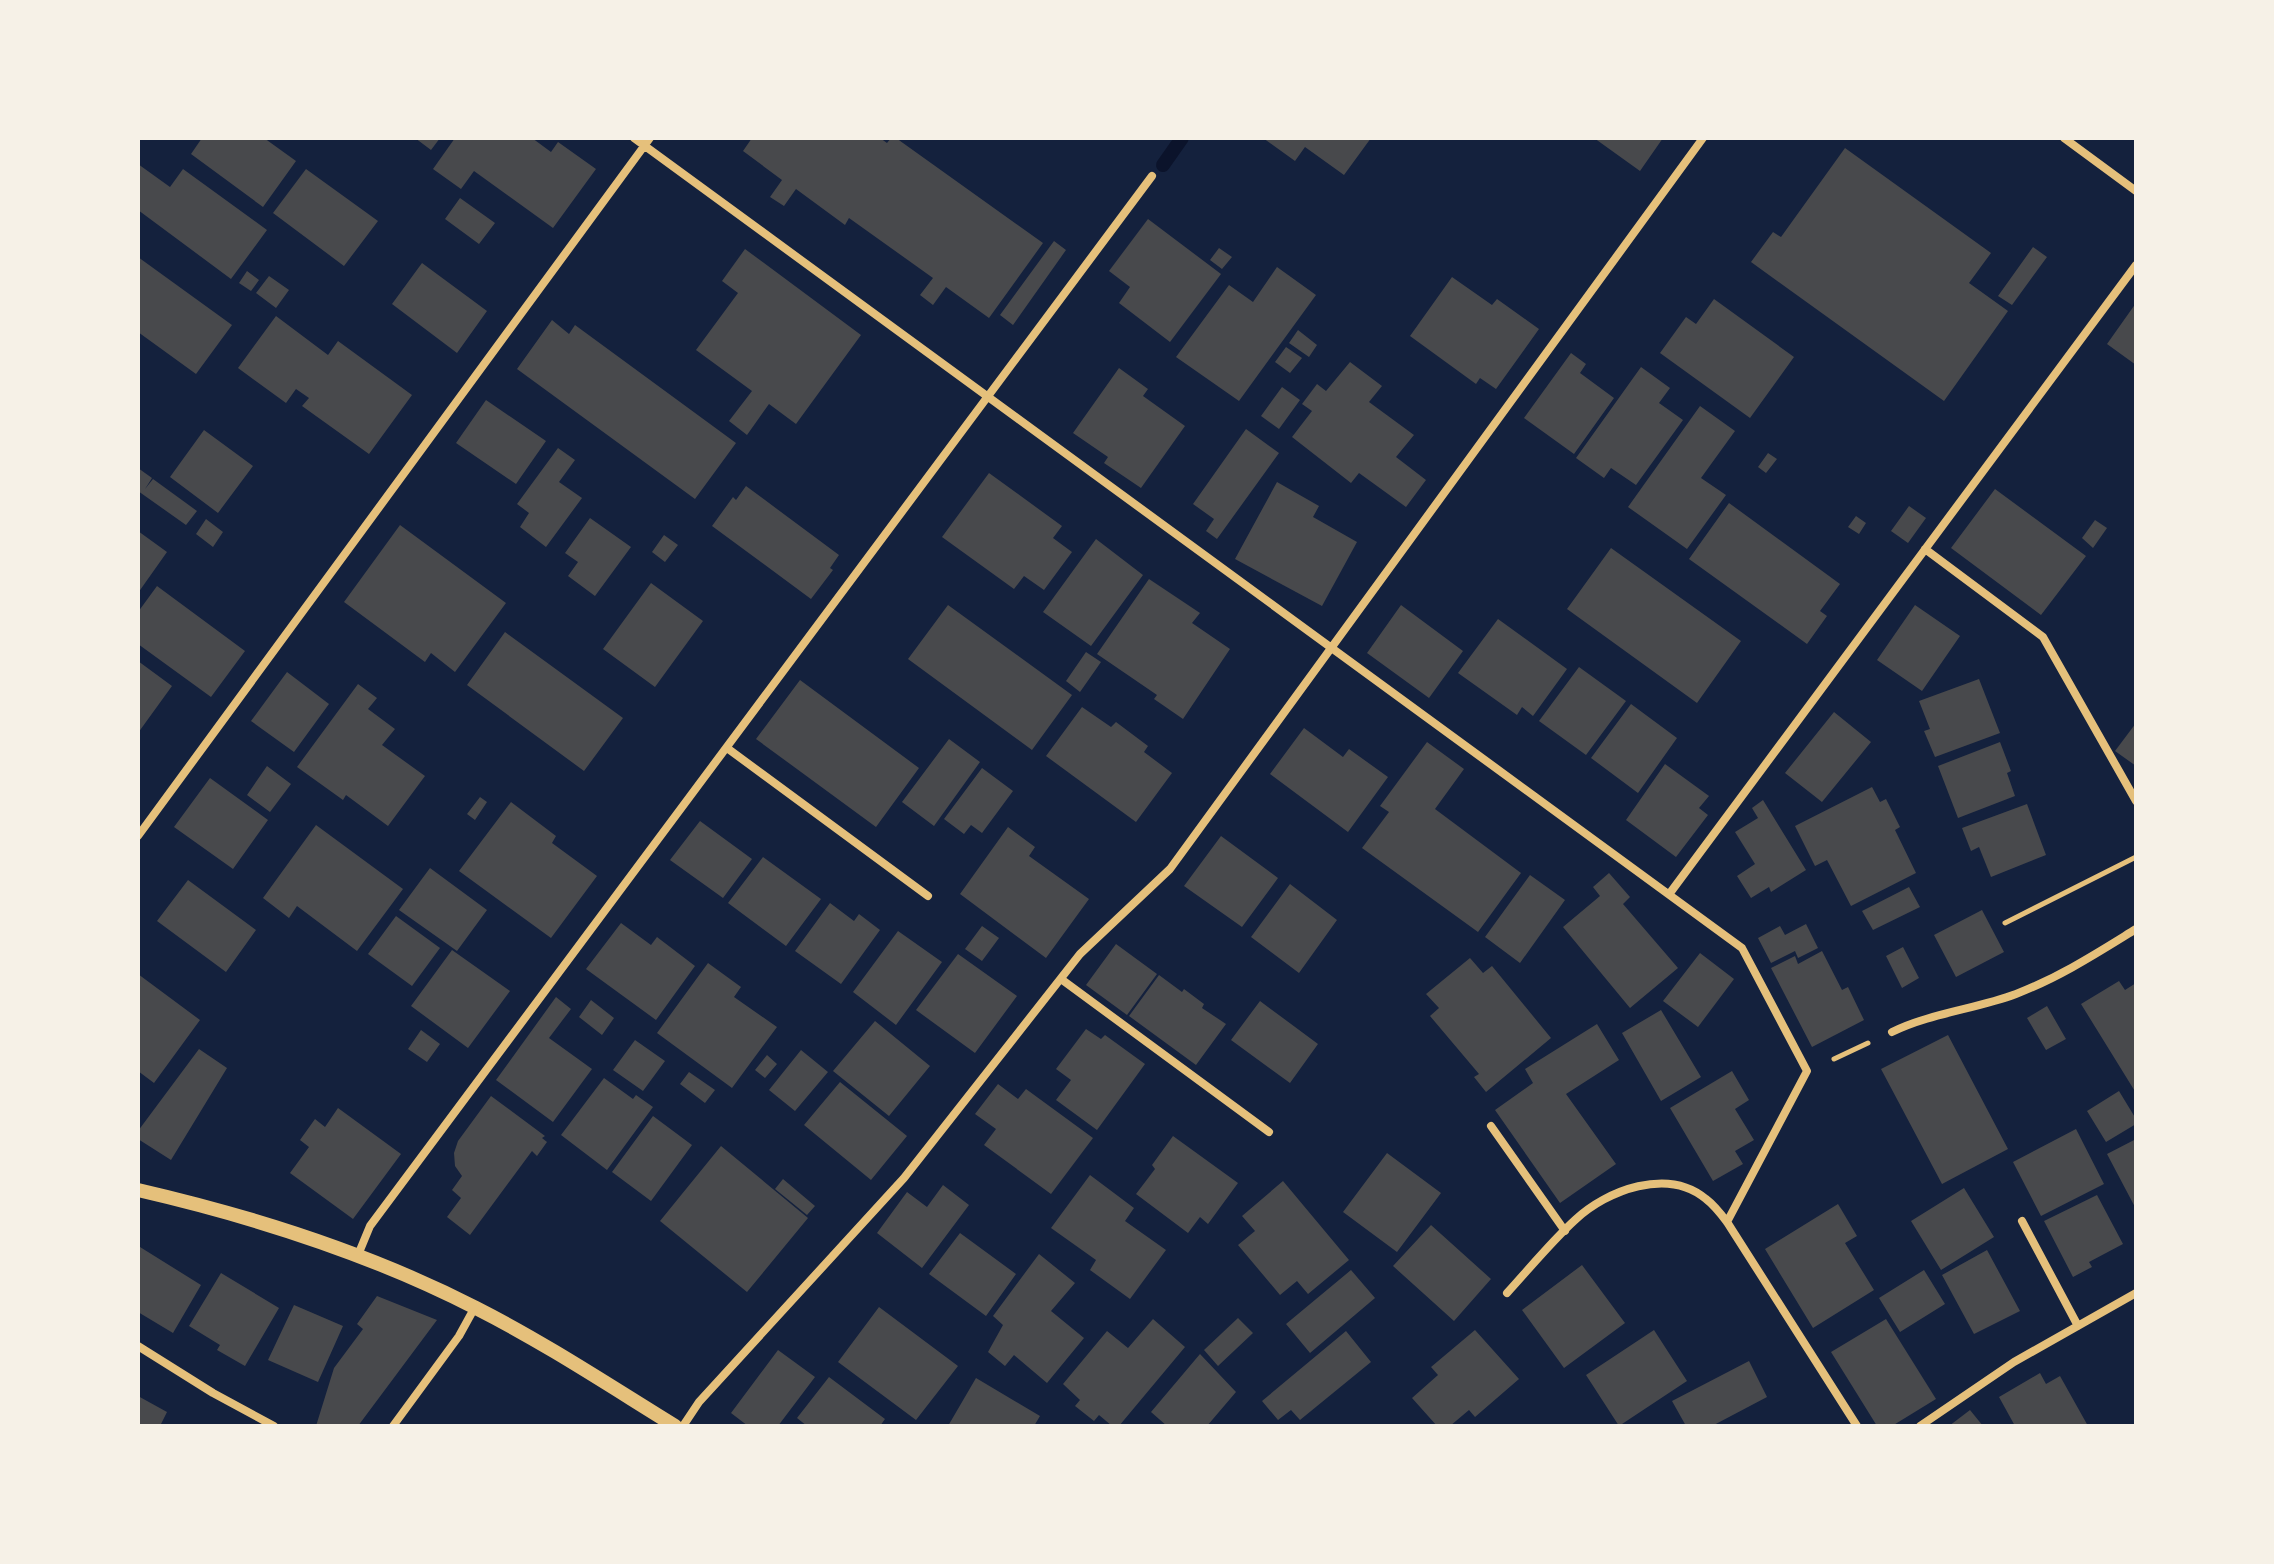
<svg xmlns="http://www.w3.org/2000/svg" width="2274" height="1564" font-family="Georgia,serif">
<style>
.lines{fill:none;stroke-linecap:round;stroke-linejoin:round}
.stream{stroke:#0b132b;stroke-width:14}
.building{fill:#48494c}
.path{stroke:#e5c07b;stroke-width:5}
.minor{stroke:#e5c07b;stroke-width:8}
.tertiary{stroke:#e5c07b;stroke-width:14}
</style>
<rect width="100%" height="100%" fill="#14213d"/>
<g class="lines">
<path class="stream" d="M1163,165L1182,138"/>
</g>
<path class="building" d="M202,138H264L296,161L263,207L191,154Z
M415,138H440L431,150Z
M455,138H532L551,152L558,142L596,169L553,228L474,171L461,189L433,169Z
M752,138H880L887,143L891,138H896L1043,243L989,318L946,287L933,305L920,295L933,278L849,218L845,225L796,189L784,206L770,197L782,180L743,151Z
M1263,138H1371L1344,175L1305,147L1295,161Z
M1594,138H1663L1640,171Z
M1845,148L1991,253L1969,283L2008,311L1944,401L1751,262L1773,232L1781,237Z
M138,164L170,187L183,169L267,230L231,279L138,210Z
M306,169L378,221L344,266L273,213Z
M460,198L495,223L479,244L445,219Z
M1148,219L1221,274L1170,342L1119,303L1130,287L1109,271Z
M1054,241L1066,250L1013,325L1000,315Z
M2033,247L2047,257L2012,305L1998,296Z
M1219,248L1232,257L1222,269L1210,260Z
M745,249L861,335L796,424L769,404L747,435L729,421L752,391L696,350L738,293L722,281Z
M138,257L232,325L196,374L138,332Z
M422,263L487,311L457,353L392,304Z
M1277,267L1316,295L1239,401L1176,357L1229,285L1253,302Z
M247,271L259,280L251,291L239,283Z
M269,276L289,290L276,308L256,293Z
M1452,277L1492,305L1497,299L1539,329L1496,389L1480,378L1476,384L1410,336Z
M1714,299L1794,357L1750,418L1660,353L1686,317L1696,324Z
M2136,303V365L2107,344Z
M276,316L328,355L338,341L412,395L369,454L302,406L309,398L296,389L286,403L238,368Z
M552,320L569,334L575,325L736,443L695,499L517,369Z
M1298,330L1317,345L1309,357L1289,343Z
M1286,347L1302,358L1290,373L1275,362Z
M1571,353L1586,364L1580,373L1614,398L1574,454L1524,418Z
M1350,362L1382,386L1369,402L1414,435L1396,457L1426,480L1406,507L1359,473L1351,483L1292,437L1312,411L1302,404L1317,384L1326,391Z
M1641,367L1670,388L1659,403L1683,420L1636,485L1611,468L1604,478L1576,458Z
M1119,368L1148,389L1143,396L1185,426L1141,488L1104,463L1108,457L1073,433Z
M1282,387L1300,400L1279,429L1261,416Z
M486,400L546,441L516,484L456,443Z
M1700,406L1735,431L1701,478L1726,495L1687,549L1628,507Z
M1246,429L1279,453L1217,539L1206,531L1214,519L1193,504Z
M204,430L253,466L218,513L170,477Z
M558,448L575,460L559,482L582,498L546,547L520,527L529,513L517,504Z
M1768,453L1777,459L1766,473L1758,467Z
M138,468L152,478L145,489L153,479L197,511L186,525L138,491Z
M989,473L1062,526L1053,538L1072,552L1044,590L1024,576L1014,589L942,537Z
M1277,482L1319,506L1313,517L1357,542L1322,606L1235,559Z
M746,486L839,555L830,568L833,570L811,599L712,526L733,497L736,500Z
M1995,489L2086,556L2041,615L1951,548Z
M1729,503L1840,584L1820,611L1827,616L1807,644L1689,559Z
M1909,506L1926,518L1908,543L1891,531Z
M1856,516L1866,523L1859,534L1848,527Z
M590,518L631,547L595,596L568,576L578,562L565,553Z
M206,519L223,532L213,547L196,534Z
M2095,520L2107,528L2093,548L2082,538Z
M400,525L506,603L455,672L431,653L425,662L344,602Z
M138,531L167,552L138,593Z
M664,535L678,545L665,562L652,552Z
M1096,539L1143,575L1091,646L1043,612Z
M1611,548L1741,641L1697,703L1567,609Z
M1149,579L1200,613L1192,623L1230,649L1183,719L1154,699L1157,695L1097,654Z
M651,583L703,621L655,687L603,649Z
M157,586L245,651L211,697L138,644V612Z
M948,605L1072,695L1032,750L908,659Z
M1401,605L1463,651L1429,698L1367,653Z
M1915,605L1960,636L1922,691L1877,660Z
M1498,619L1567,669L1533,716L1522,707L1517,715L1458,673Z
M505,632L623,718L584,771L467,685Z
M1086,652L1101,662L1080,692L1066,681Z
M138,661L172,686L138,733Z
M1579,667L1626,701L1586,755L1539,721Z
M287,672L329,704L294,752L251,721Z
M1979,679L2000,733L1935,757L1924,731L1930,729L1919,701Z
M800,680L919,768L876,827L756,739Z
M358,684L377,698L368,709L395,729L382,745L425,776L388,826L346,795L343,800L297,767Z
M1631,704L1677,738L1638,793L1591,758Z
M1082,707L1111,727L1116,722L1148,746L1144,752L1172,773L1136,822L1046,756Z
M1834,712L1871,742L1822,802L1785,773Z
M2136,723V766L2115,751Z
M1304,728L1343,757L1349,749L1388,777L1348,832L1270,774Z
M949,739L980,762L934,826L902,802Z
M1427,742L1464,769L1435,809L1521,873L1478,932L1362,848L1389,812L1380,806Z
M2000,742L2011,771L2007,773L2015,796L1958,818L1938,766Z
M1665,764L1709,796L1699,808L1708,815L1676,857L1626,820Z
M267,766L291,784L270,812L247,795Z
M982,768L1013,791L982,833L971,825L964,834L944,819Z
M210,778L268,820L233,869L174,827Z
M1872,787L1880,802L1886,799L1900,827L1895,830L1916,873L1851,906L1827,860L1815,866L1795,826Z
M480,797L487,802L475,820L467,814Z
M1763,800L1806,870L1771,892L1769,887L1751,898L1737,876L1755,864L1735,832L1758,818L1752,808Z
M511,802L556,836L552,843L597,876L551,938L459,871Z
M2027,804L2046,855L1991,877L1979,847L1971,851L1962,828Z
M700,821L752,859L723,898L670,860Z
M316,825L403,889L357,951L297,906L289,918L263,898Z
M1008,827L1035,847L1029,856L1089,899L1046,958L960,894Z
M1221,836L1278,878L1242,927L1184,886Z
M763,857L821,899L786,946L728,903Z
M430,868L487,910L457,951L399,910Z
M1609,873L1630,897L1623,904L1678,968L1630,1008L1563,927L1600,896L1593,887Z
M1530,875L1565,900L1520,963L1485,937Z
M188,880L256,930L226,972L157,921Z
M1290,884L1337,920L1299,973L1251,937Z
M1909,887L1920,907L1873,930L1862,911Z
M830,903L854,921L859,914L880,930L841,984L795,951Z
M1982,910L2004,952L1956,977L1934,935Z
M396,916L440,948L412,986L368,954Z
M621,923L651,945L657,937L695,966L656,1020L586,969Z
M1806,924L1818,948L1798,958L1795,951L1771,963L1758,938L1780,926L1785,935Z
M982,926L999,938L982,961L965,949Z
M898,931L942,962L896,1025L853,992Z
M1116,944L1157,974L1127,1015L1086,985Z
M1903,947L1919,978L1902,988L1886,956Z
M452,950L510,991L468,1048L411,1006Z
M1822,951L1842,990L1848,987L1864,1020L1812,1047L1771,968L1795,956L1798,964Z
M1700,953L1734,979L1698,1027L1663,1001Z
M958,954L1017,996L975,1053L916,1010Z
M1470,958L1483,973L1492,966L1551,1038L1486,1092L1474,1077L1479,1074L1430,1016L1439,1008L1426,994Z
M708,963L741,987L734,997L777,1027L732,1088L657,1033Z
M138,974L200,1020L154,1083L138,1071Z
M1159,975L1182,992L1184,989L1204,1004L1202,1008L1226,1024L1196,1065L1129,1016Z
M2119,981L2125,990L2136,983V1093L2081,1004Z
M556,997L571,1009L549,1038L592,1069L553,1122L496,1080Z
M591,1000L614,1018L602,1035L579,1017Z
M1260,1001L1318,1044L1290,1083L1231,1040Z
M2047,1006L2066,1039L2046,1050L2027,1018Z
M1661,1010L1701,1077L1661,1101L1622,1033Z
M875,1021L930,1066L889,1116L833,1071Z
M1597,1024L1619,1060L1566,1094L1616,1164L1560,1203L1495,1110L1533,1083L1525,1069Z
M1086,1029L1101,1039L1105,1035L1145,1064L1097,1130L1056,1100L1071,1080L1056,1069Z
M421,1030L440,1044L427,1062L408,1049Z
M1948,1035L2008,1149L1942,1184L1881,1069Z
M635,1040L665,1061L643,1091L613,1070Z
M199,1049L227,1068L171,1160L138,1139V1131Z
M801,1050L828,1072L795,1111L769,1090Z
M767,1055L777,1064L765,1078L755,1070Z
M1732,1071L1749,1100L1735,1109L1754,1140L1735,1151L1743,1164L1713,1181L1670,1108Z
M689,1072L715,1090L705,1103L680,1084Z
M604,1078L633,1099L636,1095L653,1107L607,1170L561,1135Z
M840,1082L907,1136L871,1180L804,1125Z
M998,1084L1018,1099L1026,1089L1093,1138L1051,1194L984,1145L996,1129L975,1114Z
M2119,1091L2136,1119V1124L2106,1142L2087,1111Z
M491,1096L545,1136L542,1138L547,1142L537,1156L532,1151L470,1235L447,1217L461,1198L452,1190L462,1176L455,1166L454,1153L458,1141Z
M338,1108L401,1154L353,1219L290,1173L309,1147L300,1140L315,1119L325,1127Z
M653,1116L692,1145L651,1201L612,1172Z
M2076,1129L2104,1184L2041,1216L2013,1162Z
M1173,1136L1238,1183L1208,1224L1200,1217L1188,1233L1136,1194L1155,1169L1152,1165Z
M2136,1139V1209L2107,1154Z
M721,1146L808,1218L747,1292L660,1221Z
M1387,1153L1441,1193L1397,1252L1343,1212Z
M1090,1175L1134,1208L1125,1221L1166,1250L1130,1299L1090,1270L1096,1260L1051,1228Z
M783,1179L815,1206L807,1215L775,1189Z
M1283,1181L1349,1260L1308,1294L1297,1281L1280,1295L1238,1245L1255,1231L1242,1216Z
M943,1185L969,1205L922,1268L877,1233L907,1192L927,1207Z
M1964,1188L1994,1237L1941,1270L1911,1221Z
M2097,1195L2123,1244L2089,1262L2092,1267L2073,1277L2044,1221Z
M1838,1204L1857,1236L1845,1243L1874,1290L1813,1328L1765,1249Z
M1431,1225L1491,1279L1454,1321L1393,1266Z
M960,1233L1016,1274L986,1316L929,1274Z
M140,1247L201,1285L173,1333L138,1312Z
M1987,1250L2020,1311L1974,1334L1942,1275Z
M1039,1254L1075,1283L1051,1311L1084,1338L1047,1383L1014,1355L1005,1366L988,1352L1003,1325L993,1316Z
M1582,1265L1625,1323L1564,1368L1522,1310Z
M1351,1270L1375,1298L1310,1353L1286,1324Z
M1924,1270L1945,1304L1900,1332L1879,1298Z
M221,1273L279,1308L245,1366L217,1350L220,1345L189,1326Z
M377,1296L437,1320L358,1426H316L334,1368L363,1329L357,1324Z
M294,1305L343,1326L318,1382L268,1360Z
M879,1307L958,1366L916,1420L838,1362Z
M1238,1318L1253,1333L1218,1366L1204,1350Z
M1153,1319L1185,1347L1119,1426H1112L1099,1415L1094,1421L1075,1406L1080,1400L1063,1384L1107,1331L1128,1348Z
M1886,1319L1936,1399L1892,1426H1877L1831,1352Z
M1475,1330L1519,1379L1475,1417L1469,1410L1450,1426H1437L1412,1398L1438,1375L1431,1367Z
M1654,1330L1687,1381L1619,1426L1586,1375Z
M1346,1331L1371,1362L1300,1420L1291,1410L1278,1420L1262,1401Z
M778,1350L815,1377L778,1426H748L731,1413Z
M1200,1354L1236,1392L1207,1426H1167L1151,1412Z
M1749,1361L1767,1397L1712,1426H1686L1672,1401Z
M2040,1373L2046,1384L2060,1376L2088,1426H2015L1999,1397Z
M829,1377L885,1419L880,1426H807L797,1418Z
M976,1378L1040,1416L1034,1426H948Z
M138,1396L167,1412L160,1426H138Z
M1970,1410L1983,1426H1949Z"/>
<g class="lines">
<path class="path" d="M2005,923L2136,857
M1834,1059L1868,1043"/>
<path class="minor" d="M634,138L1742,948L1807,1071L1727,1222
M2064,138L2136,191
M1925,549L2043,637L2136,801
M727,748L928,896
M138,836L650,138
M1670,893L2136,265
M1061,979L1269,1132
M1892,1032C1931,1013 1976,1009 2016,994C2060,977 2097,953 2136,929
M1491,1126L1565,1231
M2022,1221L2078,1326
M358,1255L370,1226L1152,176
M1507,1293C1529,1269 1551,1242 1575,1220C1607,1190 1668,1167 1706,1199C1714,1205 1721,1214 1727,1222L1857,1426
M138,1346L213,1393L274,1426
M393,1426L459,1336L475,1307
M683,1426L699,1402L904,1178L1080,954L1170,869L1703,138
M1920,1426L2014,1362L2136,1293"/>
<path class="tertiary" d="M138,1190C255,1217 369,1253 476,1308C545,1343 610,1386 675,1426"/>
</g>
<rect width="2274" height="1564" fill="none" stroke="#f6f1e7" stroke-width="280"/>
</svg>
